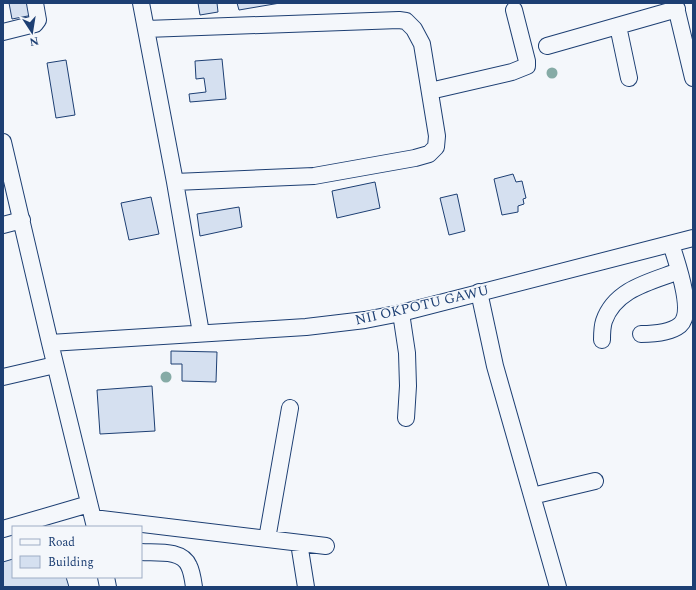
<svg xmlns="http://www.w3.org/2000/svg" width="696" height="590" font-family="Spectral,serif">
<style>
.building{fill:#d5e0f0;stroke:#1d3f73}
.lines{fill:none;stroke-linecap:round;stroke-linejoin:round}
.minor-casing{stroke:#1d3f73;stroke-width:18}
.minor{stroke:#f4f7fb;stroke-width:16}
.tree{fill:#86aba6}
.labels{text-anchor:middle;dominant-baseline:central;stroke-width:3;stroke-linejoin:round;paint-order:stroke}
.street-label{font-size:14px;fill:#1d3f73;stroke:#f4f7fb}
</style>
<rect width="100%" height="100%" fill="#f4f7fb"/>
<path class="building" d="M9,3H30L33,15L12,19Z
M198,3H217L218,12L200,15Z
M237,3H280L239,10Z
M222,59L226,99L190,102L189,94L206,92L204,78L196,79L195,61Z
M66,60L75,115L56,118L47,63Z
M513,174L516,182L522,181L526,198L523,199L524,204L518,206V212L502,215L494,179Z
M375,182L380,208L337,218L332,191Z
M457,194L465,231L449,235L440,198Z
M151,197L159,234L129,240L121,203Z
M239,207L242,227L200,236L197,214Z
M171,351L217,352L216,382L182,381V364H171Z
M152,386L155,431L100,434L97,390Z
M13,559V577H66L69,587H3V562Z"/>
<g class="lines">
<g class="minor-casing">
<path id="minor" d="M141,3L175,182L201,333
M675,3L693,78
M618,26L629,78
M146,29L399,20L406,21L414,29L422,44L437,136L436,147L429,154L415,158L314,176L175,182
M3,32L35,24L38,20L35,3
M547,46L677,9
M430,91L512,72L527,66V61L514,10
M3,142L50,343L95,527
M3,225L22,220
M479,292L495,366L558,587
M401,313L407,353L408,386L406,418
M641,334C653,334 670,333 680,325C695,312 676,260 671,244
M602,340C602,334 602,327 604,321C615,289 650,282 679,271
M50,343L306,327L365,320L401,313L693,238
M3,377L55,365
M532,496L595,481
M93,518L326,546
M3,529L89,504
M267,539L290,408
M299,543L306,587
M141,552C156,553 182,549 189,566C192,572 193,580 194,587
M106,577L108,587"/>
</g>
<use href="#minor" class="minor"/>
</g>
<g class="tree">
<circle cx="552" cy="73" r="5.5"/>
<circle cx="166" cy="377" r="5.5"/>
</g>
<g class="labels">
<g class="street-label">
<text transform="translate(422 305) rotate(-13)">NII OKPOTU GAWU</text>
</g>
</g>
<rect width="696" height="590" fill="none" stroke="#1d3f73" stroke-width="8"/>
<rect x="12" y="526" width="130" height="52" fill="#f4f7fb" stroke="#9eadc5"/>
<rect x="20" y="539" width="20" height="6" fill="#f4f7fb" stroke="#9eadc5"/>
<text x="48" y="546" font-size="12" fill="#1d3f73">Road</text>
<rect x="20" y="556" width="20" height="12" fill="#d5e0f0" stroke="#9eadc5"/>
<text x="48" y="566" font-size="12" fill="#1d3f73">Building</text>
<g transform="translate(32 32) rotate(168)" stroke="#f4f7fb" stroke-width="3" paint-order="stroke">
<path d="M0-3L7 15L0 10L-7 15Z" fill="#1d3f73"/>
<text y="-6" font-size="11" font-weight="bold" text-anchor="middle" fill="#1d3f73">N</text>
</g>
</svg>
